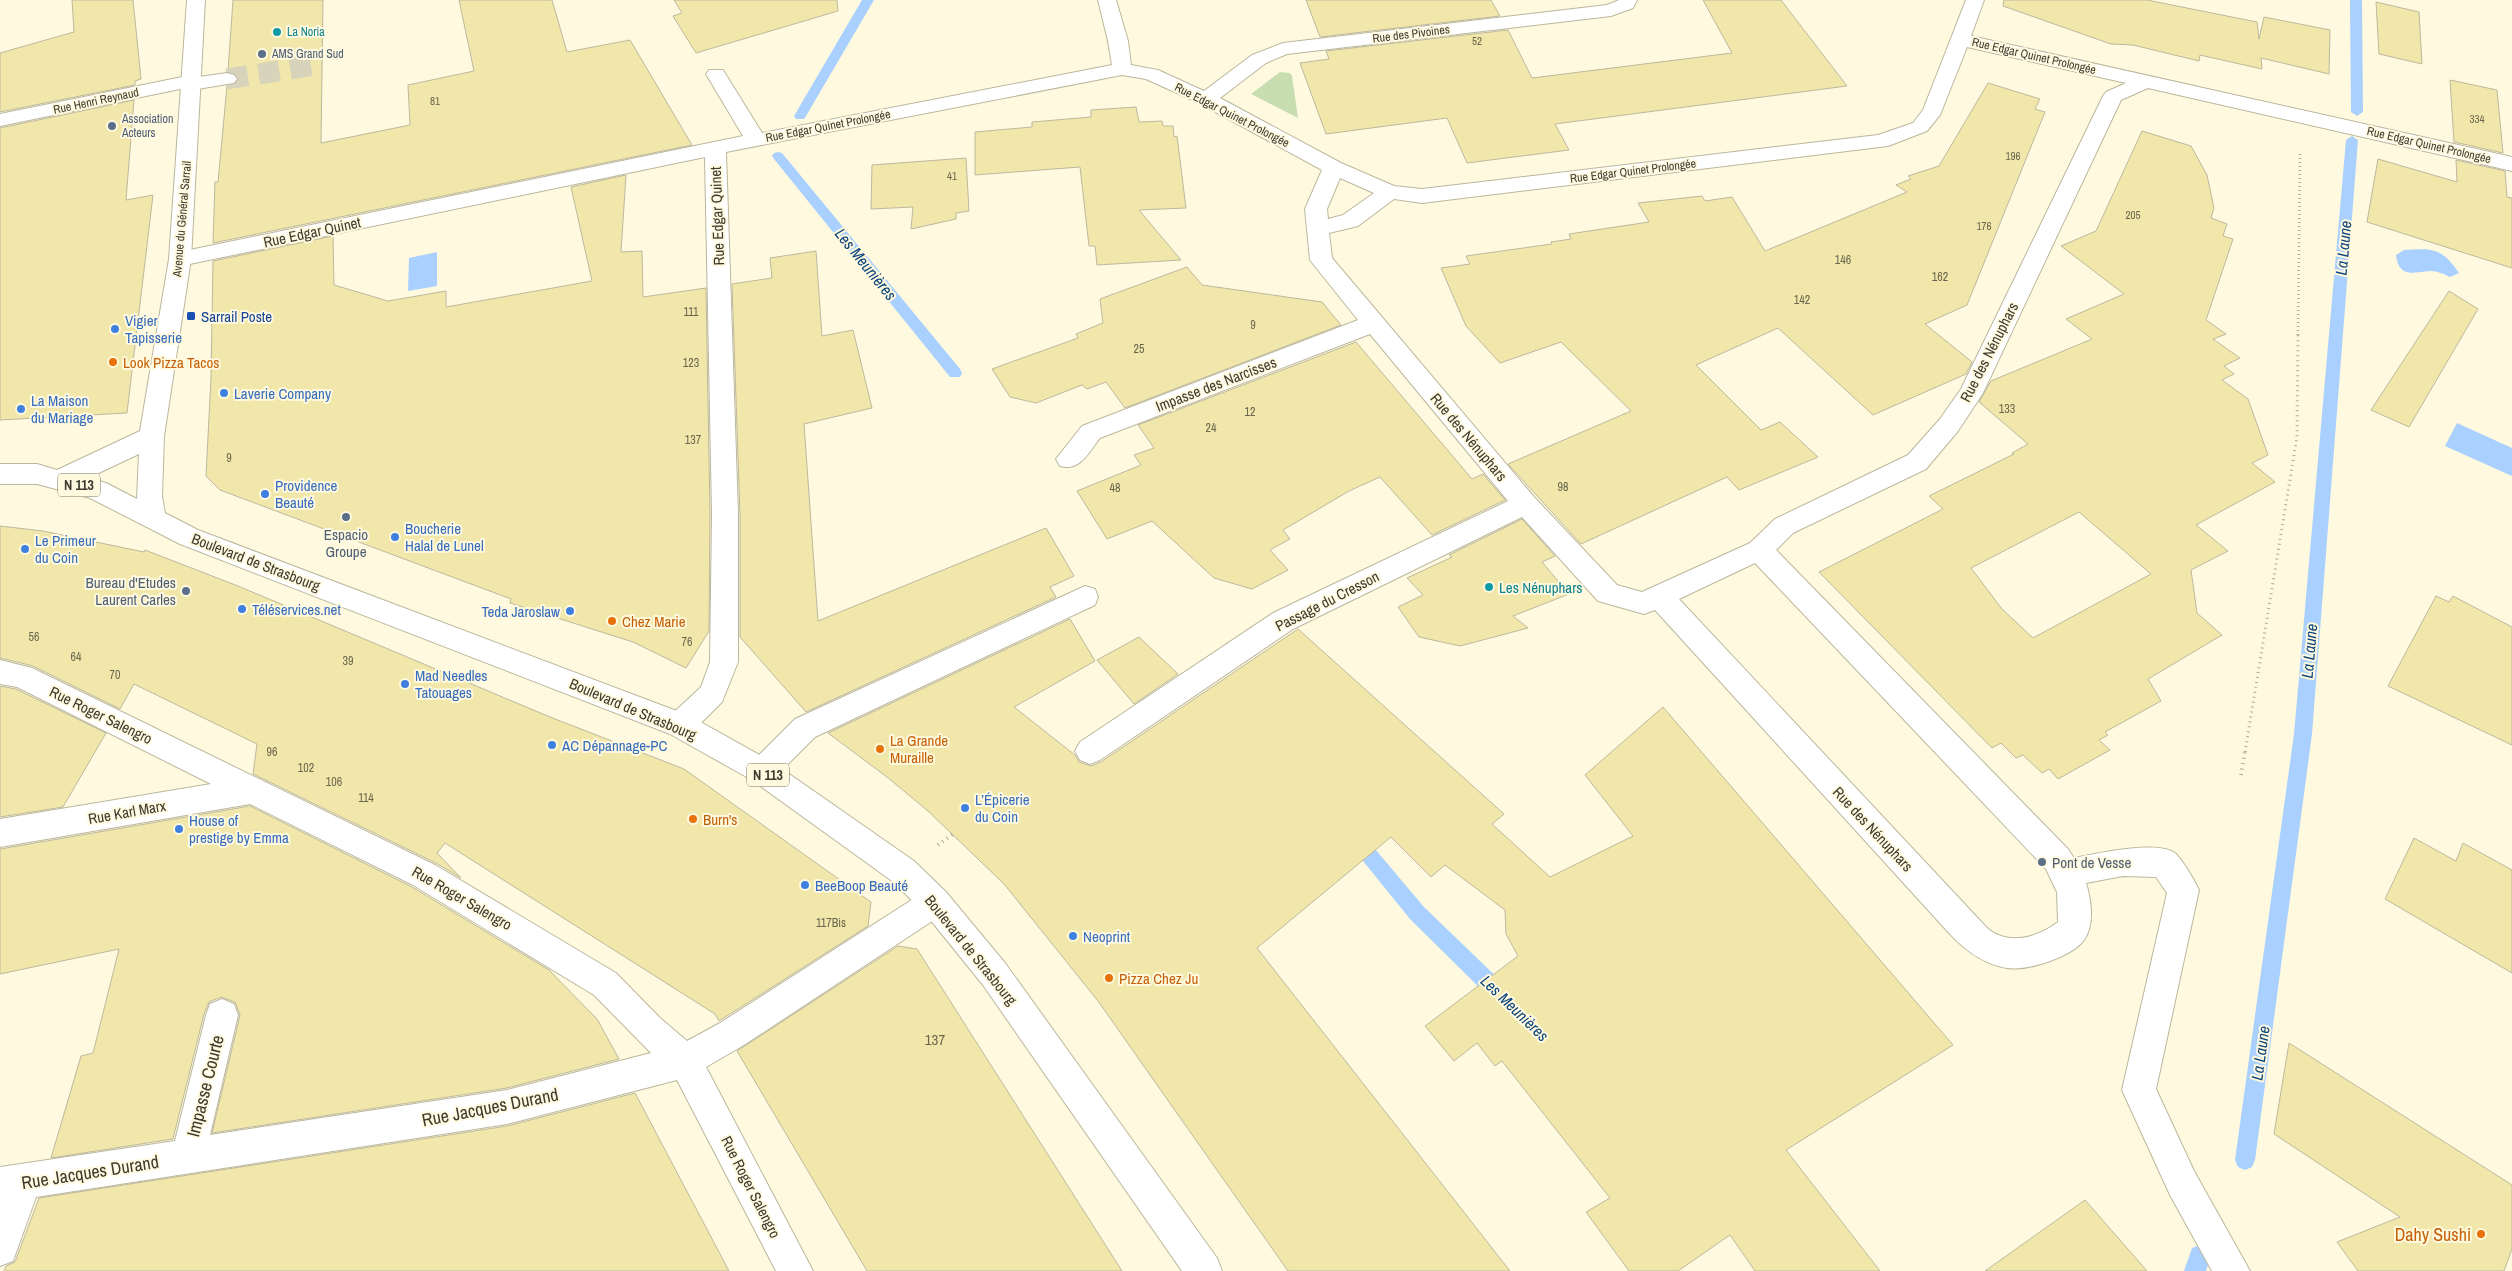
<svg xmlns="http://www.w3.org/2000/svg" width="2512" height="1271" font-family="'Archivo Narrow',sans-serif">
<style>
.green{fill:#c8deb1}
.water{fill:#a9d0ff}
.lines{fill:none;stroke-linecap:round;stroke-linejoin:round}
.stream{fill:#a9d0ff;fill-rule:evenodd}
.building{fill:#f1e7aa;stroke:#bdb89f;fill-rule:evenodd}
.minor-tunnel{stroke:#d8d4bc;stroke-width:21;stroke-dasharray:21 11;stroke-linecap:butt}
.minor-casing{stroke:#bbb79d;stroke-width:2}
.major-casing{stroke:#bbb79d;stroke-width:2}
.path-far2{stroke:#aeaa96;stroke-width:2.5;stroke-dasharray:1 3;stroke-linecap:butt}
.path-far1{stroke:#aeaa96;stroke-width:3;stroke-dasharray:1 4;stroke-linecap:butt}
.path{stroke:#aeaa96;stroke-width:4;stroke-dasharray:1 4.5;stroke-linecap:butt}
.minor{fill:#fff;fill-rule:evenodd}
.major{fill:#fff;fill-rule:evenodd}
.culture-dot{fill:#0f9aa8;stroke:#fffadf;stroke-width:2}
.service-dot{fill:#5c6f8a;stroke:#fffadf;stroke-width:2}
.transit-dot{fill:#1a4fb4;stroke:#fffadf;stroke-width:2}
.shop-dot{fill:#3f7fe0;stroke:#fffadf;stroke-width:2}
.food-dot{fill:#e8710a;stroke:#fffadf;stroke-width:2}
.labels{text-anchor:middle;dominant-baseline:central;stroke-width:4;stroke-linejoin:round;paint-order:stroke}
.far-number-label{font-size:11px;fill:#6a664e}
.far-culture-label{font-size:12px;fill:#0d838f;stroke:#fffadf;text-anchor:start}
.far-street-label{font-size:12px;fill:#3d3b30;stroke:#fffadf}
.far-service-label{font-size:12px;fill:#4e5e75;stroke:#fffadf;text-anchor:start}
.number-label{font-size:12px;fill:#6a664e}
.shield{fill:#fffadf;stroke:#777464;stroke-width:1}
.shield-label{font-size:14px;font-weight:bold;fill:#3d3b30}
.street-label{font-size:15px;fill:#3d3b30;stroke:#fffadf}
.transit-label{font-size:15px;fill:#164399;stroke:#fffadf;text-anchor:start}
.shop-label{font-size:15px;fill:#366cbe;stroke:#fffadf;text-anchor:start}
.food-label{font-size:15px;fill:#c56008;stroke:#fffadf;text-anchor:start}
.service-label{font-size:15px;fill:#4e5e75;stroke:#fffadf}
.culture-label{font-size:15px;fill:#0d838f;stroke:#fffadf;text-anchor:start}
.near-number-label{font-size:15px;fill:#6a664e}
.water-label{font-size:16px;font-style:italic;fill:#0e457c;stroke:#fffadf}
.near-street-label{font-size:18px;fill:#3d3b30;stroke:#fffadf}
.near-food-label{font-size:18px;fill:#c56008;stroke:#fffadf;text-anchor:end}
</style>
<rect width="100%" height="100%" fill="#fffadf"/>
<path class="green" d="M1280,72L1290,73L1292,76L1298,118L1251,94Z"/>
<path class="water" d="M2404,250C2433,248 2442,248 2459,273L2450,277C2444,274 2437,271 2430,271C2414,272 2399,279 2396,255Z
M437,252V286L408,291L409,258Z
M2457,423L2512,448V476L2445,446Z"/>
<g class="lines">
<path class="stream" d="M862,0H874L806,116L804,119H796L794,116Z
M2350,0H2362L2363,112L2357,116L2351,112Z
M2352,136L2358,140L2312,734L2255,1160L2252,1167L2245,1170L2238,1167L2235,1160L2294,734L2346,140Z
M778,152L782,153L960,369L962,373L960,377H950L774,159L772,156L774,153Z
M1369,847L1375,849L1424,907L1508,988L1511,995L1508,1002L1501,1004L1494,1002L1410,919L1363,861L1360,855L1363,849Z
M2200,1245L2208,1248L2211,1256L2206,1271H2184L2192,1248Z"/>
</g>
<path class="building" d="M72,0H133L141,79L135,81V85L0,112V53L74,32Z
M233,0H323L321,143L410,125L408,85L474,71L459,0H552L567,52L630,40L692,145L213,243L215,182H218L227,86L234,85L239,79L236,74L228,71Z
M674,0H837L838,11L696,53L673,16L682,13Z
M1306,0H1491L1500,16L1320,37Z
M1703,0H1781L1847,86L1555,124L1569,150L1467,163L1447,118L1326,134L1300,63L1329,59L1326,51L1508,30L1532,78L1732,53Z
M2004,0H2147L2257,22L2259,39L2264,17L2330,30L2329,74L2261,58L2262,69L2200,55L2199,61L2133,45L2111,44L2003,6Z
M2376,2L2419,12L2422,64L2379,54Z
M2450,80L2497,90L2503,153L2454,142Z
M1988,83L2040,99L2035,109L2045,112L1967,305L1925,324L1972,362L1966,374L1873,415L1778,328L1696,365L1761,430L1780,422L1818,457L1739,490L1727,477L1581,544L1508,464L1631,411L1561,342L1500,363L1466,326L1441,268L1470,264L1466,256L1552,244L1551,242L1571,239L1569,234L1649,222L1638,203L1702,196L1705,201L1732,197L1765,251L1907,192L1896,185L1911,179L1908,176L1939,166Z
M134,100L126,200L153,195L127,413L0,420V128Z
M1136,107L1139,122L1162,121L1163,126H1173L1174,137L1177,136L1186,208L1139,210L1181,260L1097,265L1095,246H1089L1080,167L975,175V132L1032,127V122L1091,117V110Z
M2142,131L2191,146L2207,175L2214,208L2211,218L2227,224L2223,236L2233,239L2206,320L2226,334L2213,339L2240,358L2224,366L2234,374L2222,380L2248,399L2268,455L2252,463L2275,482L2196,525L2228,551L2191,570L2197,613L2222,635L2148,679L2161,701L2105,732L2108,735L2099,740L2110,750L2058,779L2049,769L2042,773L2023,755L2016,758L2001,743L1992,748L1819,572L1943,509L1929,496L2014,454L2012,453L2028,444L1979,402L1991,381L2092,339L2066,319L2124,294L2061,246L2096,231ZM2079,512L2151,574L2033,638L2002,609L1971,568Z
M966,158L969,211L956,213V219L911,229L913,207L871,209L872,165Z
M2378,159L2457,182L2456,160L2505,171L2507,197L2512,198V268L2367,222Z
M626,175L621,252L642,251L643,297L706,288L710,514L709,631L686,668L633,642L510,603L511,599L220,490L206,476L211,378L213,261L333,236L334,285L388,301L446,291V307L592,281L571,187Z
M816,251L822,336L853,330L872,408L804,424L818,621L1046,528L1074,576L1050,587L1056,597L806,712L740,637V514L732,284L772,278L770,258Z
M1187,267L1202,285L1322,302L1341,325L1125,408L1106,382L1087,389L1082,385L1036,403L1010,397L992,369L1078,338L1076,334L1103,323L1100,299Z
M2449,291L2478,309L2409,427L2371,410Z
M1356,342L1472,479L1483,474L1505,500L1432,535L1380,477L1349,491L1283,530L1290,539L1270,550L1288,570L1252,589L1214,578L1152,521L1107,539L1077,491L1141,465L1134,455L1154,448L1138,425Z
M1522,519L1555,556L1542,562L1569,594L1513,616L1528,628L1460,646L1419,637L1398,607L1423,595L1407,578L1452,557L1449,555Z
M0,526L43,531L144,552L145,550L238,586L550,717L684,769L871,902L868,926L719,1021L715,1014L445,843L437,853L461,878L436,863L253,774L257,744L134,684L120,709L33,666L0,658Z
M2436,596L2449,602L2453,596L2512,627V745L2388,686Z
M1070,619L1095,661L1014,707L1075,755L1079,762L1091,766L1101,762L1298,629L1504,814L1492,824L1550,877L1633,836L1585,775L1663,707L1953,1045L1786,1150L1880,1271H1755L1730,1235L1678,1271H1629L1586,1212L1610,1198L1502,1061L1495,1066L1477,1043L1454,1061L1425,1026L1518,956L1506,934L1505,910L1445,865L1431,877L1391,837L1257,948L1510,1271H1288L1098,1001L1004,884L928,811L887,777L828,733Z
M1139,637L1178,674L1134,704L1097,660Z
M0,686L16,689L106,733L63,807L0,817Z
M250,806L412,887L549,970L597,1019L619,1059L507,1088L212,1133L240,1015L235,1002L221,997L209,1002L204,1014L173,1139L51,1158L81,1056L93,1053L119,949L0,974V849Z
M2414,838L2456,861L2463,843L2512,870V973L2385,899Z
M898,946L917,949L1122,1271H867L737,1051Z
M2289,1043L2512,1185V1249L2504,1271H2358L2337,1242L2400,1217L2274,1134Z
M635,1093L729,1271H4L6,1266L15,1262L39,1198L507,1126Z
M2085,1200L2147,1271H1985Z"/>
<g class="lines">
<path class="minor-tunnel" d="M227,79L322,64"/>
<g class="minor-casing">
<path id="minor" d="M1098,0H1116L1128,41L1131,65L1158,70L1204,91L1252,55L1283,43L1607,5L1619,0H1637L1633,8L1611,16L1287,54L1266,63L1220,98L1341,163L1394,186L1422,189L1878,135L1913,123L1923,110L1966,0H1984L1971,36L2512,157V171L2148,88L2121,100L1983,393L1958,431L1926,469L1793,533L1776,550L2068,849L2074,858C2094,854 2160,839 2176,854C2185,864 2193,878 2199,890L2156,1089L2194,1171L2250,1271H2212L2170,1195L2122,1090L2167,893L2156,877L2123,876L2086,883C2091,899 2095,925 2084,940C2072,957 2028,971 2007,968C1983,964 1965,950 1949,933L1655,610L1644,614L1598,601L1522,517L1293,629L1100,760L1090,764L1080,760L1075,751L1080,742L1273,613L1508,501L1370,334L1100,438C1089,452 1080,472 1060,466L1056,459L1082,426L1358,320L1310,260L1305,209L1322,170L1199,103L1146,79L1122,75L726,152L738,514V662L722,702L690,734L680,737L670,734L666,725L670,716L701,687L710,662L712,514L705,157L180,266L172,264L169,259L172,254L180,252L743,136L706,74L709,70H723L762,133L1112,65L1108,41ZM1967,47L2126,83L2106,92L2103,96L1961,389L1940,419L1908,455L1775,519L1750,543L1642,592L1617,585L1534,497L1332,258L1329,233L1358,226L1394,199L1422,203L1888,146L1927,131L1940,115ZM1340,178L1374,193L1343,215L1328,219L1327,209ZM1755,563L2046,869L2057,892L2058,922C2038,937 2010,946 1988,929L1679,599Z
M227,73L234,75L237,79L234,83L191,90L185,88L0,126V114L192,75L199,77Z
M1085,586L1095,589L1098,597L1095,605L815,737L772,780L762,784L752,780L747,771L752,762L795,719Z
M0,660L32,668L435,865L616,973L660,1018L687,1041L720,1023L924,892L935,888L946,892L951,902L946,912L744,1045L706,1067L813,1271H776L677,1080L507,1124L36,1197L13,1261L0,1266V1167L175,1141L206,1015L210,1004L222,999L234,1004L238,1015L210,1135L507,1090L651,1053L594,995L413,885L250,804L0,847V819L211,784L17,687L0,684Z"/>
</g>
<g class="major-casing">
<path id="major" d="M187,0H205L191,259L164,436L162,496L165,513L198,530L690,716L772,762L914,861L946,892L1005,963L1217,1258L1222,1271H1182L983,985L924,912L892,881L752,780L670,734L180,544L90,498L37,484H0V464H37L57,470L140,431L169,259ZM139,454L137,499L106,483L88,478Z"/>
</g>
<path class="path-far2" d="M2298,335L2300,153"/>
<path class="path-far1" d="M2245,752L2297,437L2298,334"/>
<path class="path" d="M2241,775L2245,751
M938,845L953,834"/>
<use href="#minor" class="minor"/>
<use href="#major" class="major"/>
</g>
<g class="culture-dot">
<circle cx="277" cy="32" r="5"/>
<circle cx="1489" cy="587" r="5"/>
</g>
<g class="service-dot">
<circle cx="262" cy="54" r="5"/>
<circle cx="112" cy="126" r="5"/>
<circle cx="346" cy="517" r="5"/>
<circle cx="186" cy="591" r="5"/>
<circle cx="2042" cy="862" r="5"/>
</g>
<rect class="transit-dot" x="186" y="311" width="10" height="10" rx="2.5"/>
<g class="shop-dot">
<circle cx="115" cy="329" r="5"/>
<circle cx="224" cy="393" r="5"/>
<circle cx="21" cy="409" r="5"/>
<circle cx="265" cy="494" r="5"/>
<circle cx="395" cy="537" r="5"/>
<circle cx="25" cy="549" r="5"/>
<circle cx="242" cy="609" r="5"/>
<circle cx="570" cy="611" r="5"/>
<circle cx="405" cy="684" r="5"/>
<circle cx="552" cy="745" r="5"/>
<circle cx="965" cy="808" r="5"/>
<circle cx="179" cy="829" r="5"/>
<circle cx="805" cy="885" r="5"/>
<circle cx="1073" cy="936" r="5"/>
</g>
<g class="food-dot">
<circle cx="113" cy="362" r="5"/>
<circle cx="612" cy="621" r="5"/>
<circle cx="880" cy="749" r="5"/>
<circle cx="693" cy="819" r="5"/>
<circle cx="1109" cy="978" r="5"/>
<circle cx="2481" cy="1234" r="5"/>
</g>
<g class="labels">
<g class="far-number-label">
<text x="1477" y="41">52</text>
<text x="435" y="101">81</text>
<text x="2477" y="119">334</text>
<text x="2013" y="156">196</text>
<text x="952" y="176">41</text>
<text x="2133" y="215">205</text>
<text x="1984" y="226">176</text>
</g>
<g class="far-culture-label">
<text x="287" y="32">La Noria</text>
</g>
<g class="far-street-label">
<text transform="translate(1411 34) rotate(-7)">Rue des Pivoines</text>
<text transform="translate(2034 56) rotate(13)">Rue Edgar Quinet Prolongée</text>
<text transform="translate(96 101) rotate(-12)">Rue Henri Reynaud</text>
<text transform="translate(1232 115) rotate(27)">Rue Edgar Quinet Prolongée</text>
<text transform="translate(828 126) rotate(-11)">Rue Edgar Quinet Prolongée</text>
<text transform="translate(2429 145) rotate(13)">Rue Edgar Quinet Prolongée</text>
<text transform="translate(1633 171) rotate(-7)">Rue Edgar Quinet Prolongée</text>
<text transform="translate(182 219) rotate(-85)">Avenue du Général Sarrail</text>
</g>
<g class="far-service-label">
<text x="272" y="54">AMS Grand Sud</text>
<text x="122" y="119">Association<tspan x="122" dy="14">Acteurs</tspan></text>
</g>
<g class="number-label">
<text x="1843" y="260">146</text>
<text x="1940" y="277">162</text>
<text x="1802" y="300">142</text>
<text x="691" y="312">111</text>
<text x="1253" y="325">9</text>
<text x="1139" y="349">25</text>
<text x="691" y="363">123</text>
<text x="2007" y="409">133</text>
<text x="1250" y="412">12</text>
<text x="1211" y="428">24</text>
<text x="693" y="440">137</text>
<text x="229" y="458">9</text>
<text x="1563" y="487">98</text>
<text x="1115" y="488">48</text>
<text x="34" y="637">56</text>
<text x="687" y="642">76</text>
<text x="76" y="657">64</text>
<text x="348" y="661">39</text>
<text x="115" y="675">70</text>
<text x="272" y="752">96</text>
<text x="306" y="768">102</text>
<text x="334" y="782">106</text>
<text x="366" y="798">114</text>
<text x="831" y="923">117Bis</text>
</g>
<g class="shield">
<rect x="58" y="473.5" width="42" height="23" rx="4"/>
<rect x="747" y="763.5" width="42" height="23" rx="4"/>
</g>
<g class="shield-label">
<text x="79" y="485">N 113</text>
<text x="768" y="775">N 113</text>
</g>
<g class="street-label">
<text transform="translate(717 216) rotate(-92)">Rue Edgar Quinet</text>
<text transform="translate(312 232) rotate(-12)">Rue Edgar Quinet</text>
<text transform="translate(1989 352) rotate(-63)">Rue des Nénuphars</text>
<text transform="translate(1216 384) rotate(-21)">Impasse des Narcisses</text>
<text transform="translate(1469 437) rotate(50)">Rue des Nénuphars</text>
<text transform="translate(256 562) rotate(21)">Boulevard de Strasbourg</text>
<text transform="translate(1327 601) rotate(-27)">Passage du Cresson</text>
<text transform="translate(633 709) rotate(23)">Boulevard de Strasbourg</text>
<text transform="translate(101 715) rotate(26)">Rue Roger Salengro</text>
<text transform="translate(127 812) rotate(-10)">Rue Karl Marx</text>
<text transform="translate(1873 829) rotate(47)">Rue des Nénuphars</text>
<text transform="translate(462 898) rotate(30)">Rue Roger Salengro</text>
<text transform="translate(971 950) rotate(51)">Boulevard de Strasbourg</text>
<text transform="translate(751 1187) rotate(63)">Rue Roger Salengro</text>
</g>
<g class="transit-label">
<text x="201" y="316">Sarrail Poste</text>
</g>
<g class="shop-label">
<text x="125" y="320">Vigier<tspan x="125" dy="17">Tapisserie</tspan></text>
<text x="234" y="393">Laverie Company</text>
<text x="31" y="400">La Maison<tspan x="31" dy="17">du Mariage</tspan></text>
<text x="275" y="485">Providence<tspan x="275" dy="17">Beauté</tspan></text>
<text x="405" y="528">Boucherie<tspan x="405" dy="17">Halal de Lunel</tspan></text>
<text x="35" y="540">Le Primeur<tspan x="35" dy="17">du Coin</tspan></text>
<text x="252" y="609">Téléservices.net</text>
<text x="560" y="611" text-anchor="end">Teda Jaroslaw</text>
<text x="415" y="675">Mad Needles<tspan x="415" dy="17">Tatouages</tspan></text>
<text x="562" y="745">AC Dépannage-PC</text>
<text x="975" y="799">L’Épicerie<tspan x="975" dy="17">du Coin</tspan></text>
<text x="189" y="820">House of<tspan x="189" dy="17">prestige by Emma</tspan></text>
<text x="815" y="885">BeeBoop Beauté</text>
<text x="1083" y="936">Neoprint</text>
</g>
<g class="food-label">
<text x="123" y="362">Look Pizza Tacos</text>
<text x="622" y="621">Chez Marie</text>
<text x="890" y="740">La Grande<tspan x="890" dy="17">Muraille</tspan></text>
<text x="703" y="819">Burn's</text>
<text x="1119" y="978">Pizza Chez Ju</text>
</g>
<g class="service-label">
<text x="346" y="534">Espacio<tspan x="346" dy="17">Groupe</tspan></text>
<text x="176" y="582" text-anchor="end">Bureau d'Etudes<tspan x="176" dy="17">Laurent Carles</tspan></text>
<text x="2052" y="862" text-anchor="start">Pont de Vesse</text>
</g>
<g class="culture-label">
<text x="1499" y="587">Les Nénuphars</text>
</g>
<g class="near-number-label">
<text x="935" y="1039">137</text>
</g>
<g class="water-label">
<text transform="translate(2343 248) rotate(-85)">La Laune</text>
<text transform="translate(866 264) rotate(51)">Les Meunières</text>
<text transform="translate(2309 651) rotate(-85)">La Laune</text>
<text transform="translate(1515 1008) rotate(44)">Les Meunières</text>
<text transform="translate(2260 1053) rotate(-82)">La Laune</text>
</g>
<g class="near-street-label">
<text transform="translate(205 1086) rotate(-76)">Impasse Courte</text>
<text transform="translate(490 1107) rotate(-11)">Rue Jacques Durand</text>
<text transform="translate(90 1172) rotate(-9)">Rue Jacques Durand</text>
</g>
<g class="near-food-label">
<text x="2471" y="1234">Dahy Sushi</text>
</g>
</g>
</svg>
